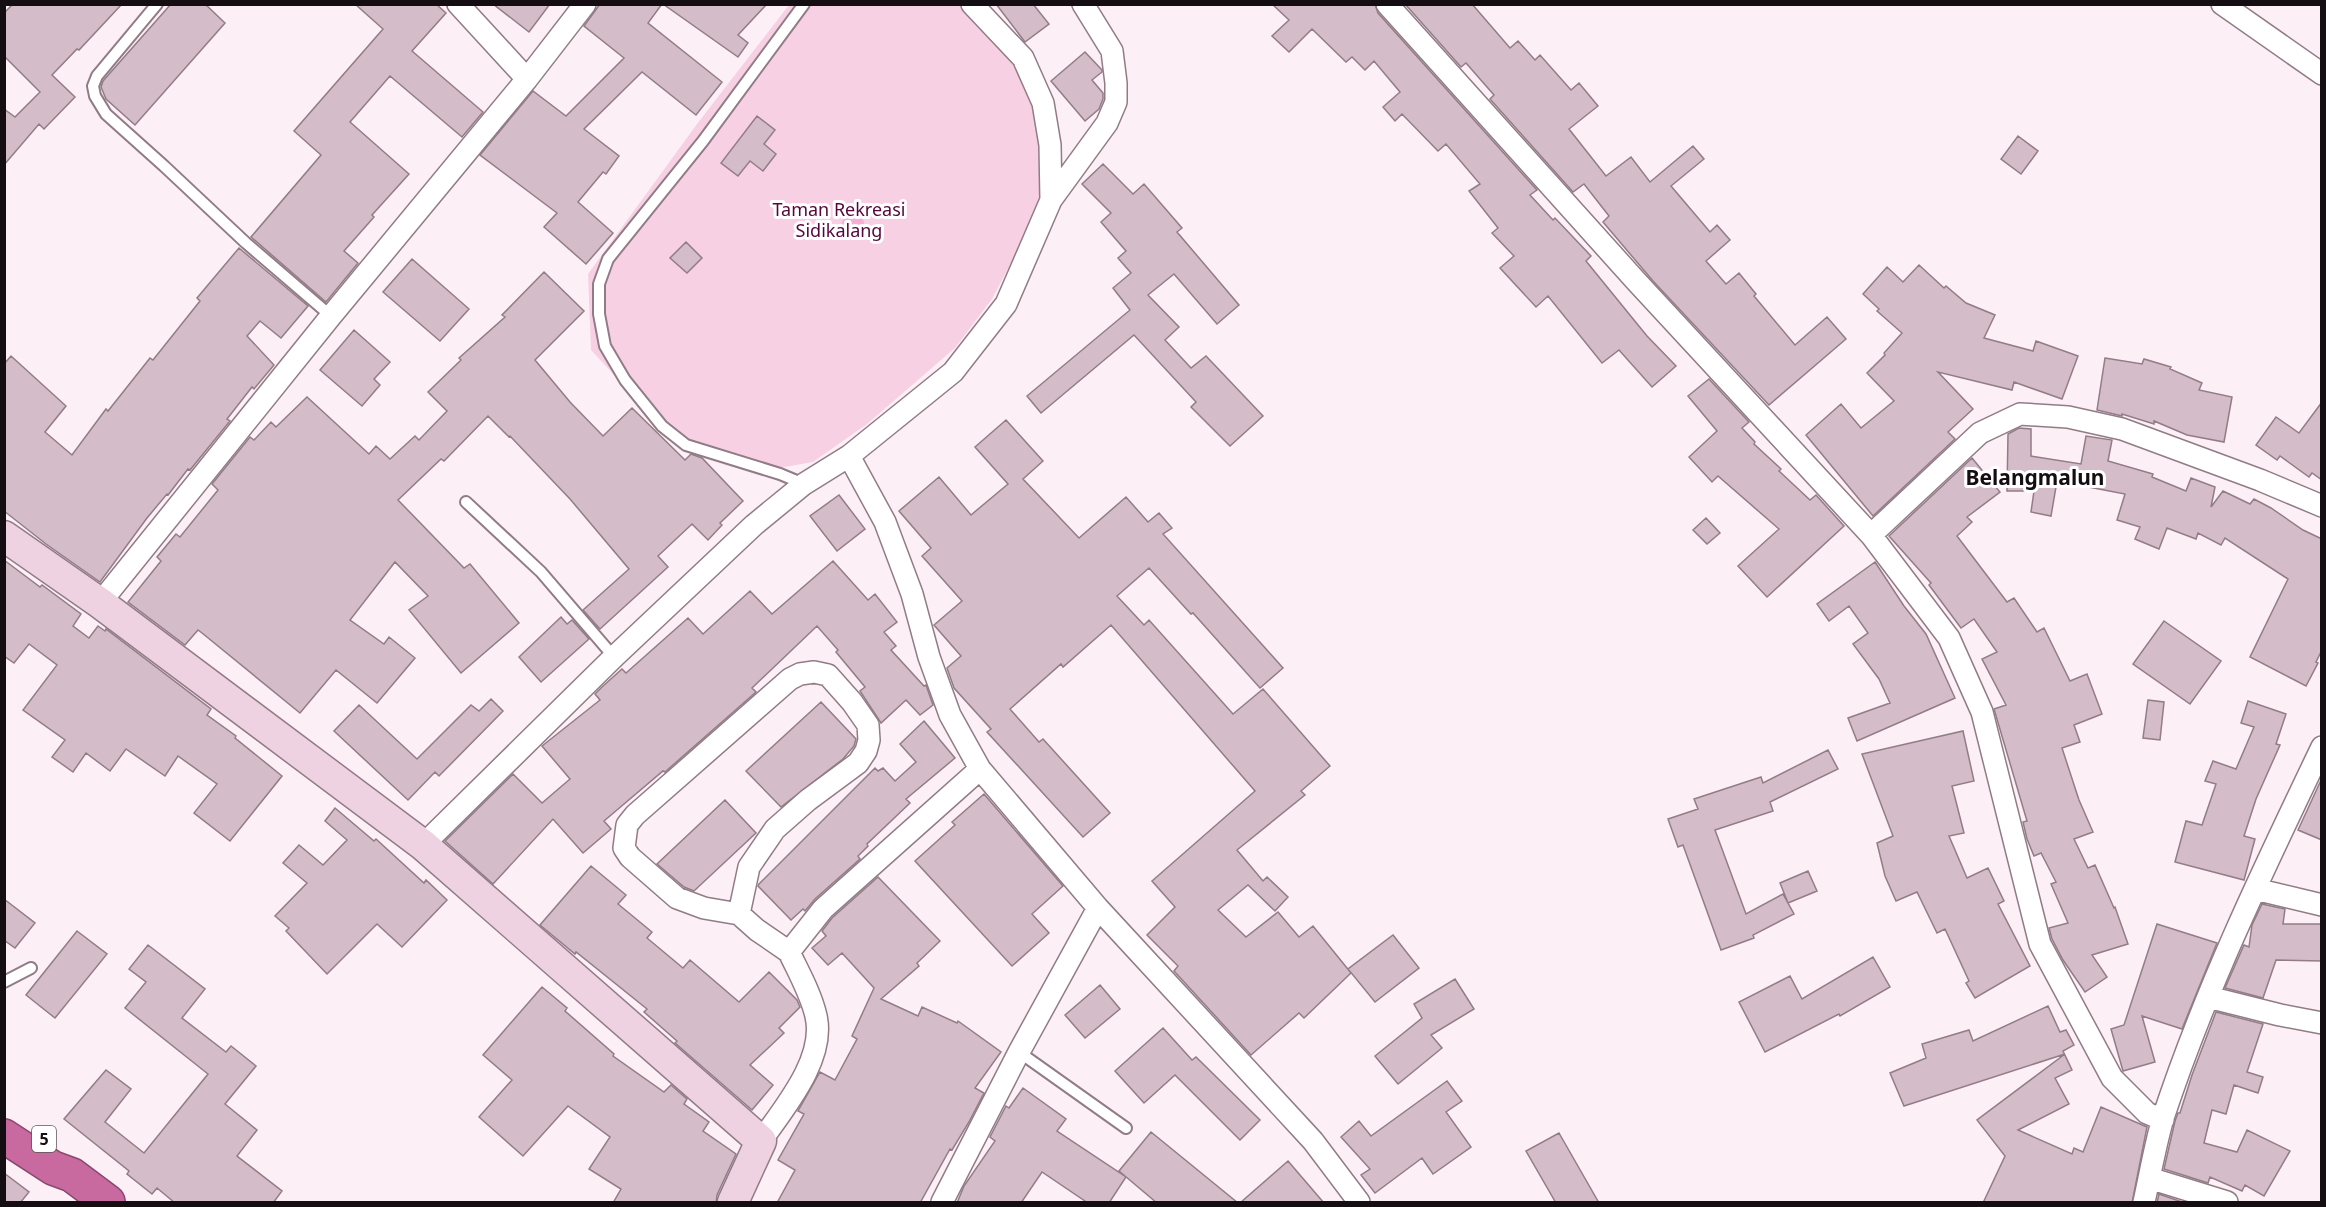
<svg xmlns="http://www.w3.org/2000/svg" width="2326" height="1207" font-family="'Noto Sans',sans-serif">
<style>
.green{fill:#f7d0e4}
.water{fill:#f7add4}
.building{fill:#d4bcc8;stroke:#927c87;stroke-width:1.5}
.lines{fill:none;stroke-linecap:round;stroke-linejoin:round}
.lane-casing{stroke:#917c86;stroke-width:14}
.street-casing{stroke:#917c86;stroke-width:24}
.secondary-casing{stroke:#917c86;stroke-width:33}
.highway-casing{stroke:#89496d;stroke-width:36}
.lane{stroke:#fff;stroke-width:10}
.street{stroke:#fff;stroke-width:21}
.secondary{stroke:#eed2e2;stroke-width:30}
.highway{stroke:#c86a9f;stroke-width:33}
.labels{text-anchor:middle;dominant-baseline:central;stroke-width:6;stroke-linejoin:round;paint-order:stroke}
.shield{fill:#fff;stroke:#5a5658;stroke-width:1.5}
.shield-label{font-size:16px;font-weight:bold;fill:#140d11}
.park-label{font-size:18px;fill:#56053b;stroke:#fff}
.quarter-label{font-size:21px;font-weight:bold;fill:#140d11;stroke:#fff}
</style>
<rect width="100%" height="100%" fill="#fdeff6"/>
<path class="green" d="M789,5H974L1025,69L1051,119L1046,190L1028,231L992,299L955,348L867,424L813,462L756,472L722,460L654,418L591,350L588,274L697,124Z"/>
<path class="water" d="M842 224a11 11 0 1 1 22 0a11 11 0 1 1-22 0Z"/>
<path class="building" d="M13,4H122L79,50L77,49L52,75L75,97L44,129L39,124L4,165V109L15,117L40,92L4,56V13Z
M171,4H205L225,23L135,125L106,99L101,87L103,81Z
M355,4H436L446,13L412,51L483,112L462,137L390,76L350,122L409,174L372,215L374,217L344,251L358,263L326,302L251,237L321,155L294,131L383,29Z
M493,4H550L529,32Z
M600,4H662L648,23L722,82L696,115L642,72L584,129L619,156L606,174L603,172L578,202L613,233L586,264L544,227L557,213L480,155L533,91L566,116L624,58L584,26Z
M663,4H767L738,35L748,43L738,57Z
M996,4H1033L1049,24L1025,42Z
M1272,4H1375L1378,13L1537,190L1530,195L1553,220L1555,218L1591,256L1586,261L1647,336L1676,366L1652,387L1619,350L1602,363L1548,296L1536,307L1500,268L1514,256L1492,233L1498,228L1469,191L1480,184L1446,144L1438,151L1402,114L1395,121L1383,107L1400,92L1374,61L1365,70L1352,57L1346,62L1312,29L1289,52L1272,36L1289,20Z
M1405,4H1472L1510,48L1518,41L1535,60L1540,55L1571,90L1579,83L1598,106L1569,129L1606,176L1631,157L1650,182L1693,146L1704,159L1671,186L1710,232L1717,225L1730,240L1706,261L1726,284L1739,273L1756,294L1754,296L1795,345L1827,317L1846,339L1769,405L1653,281L1603,222L1609,216L1584,184L1573,192L1490,99L1494,95L1466,63L1461,67Z
M1085,52L1102,70V72L1092,80L1103,93V99L1099,109L1085,121L1051,81Z
M757,116L775,130L764,144L776,154L763,171L750,161L738,176L721,163Z
M2018,136L2038,151L2021,174L2001,159Z
M1103,164L1133,194L1144,184L1182,228L1177,232L1239,305L1217,324L1174,274L1148,295L1179,327L1165,340L1191,368L1206,356L1263,416L1230,446L1191,407L1196,402L1134,335L1041,413L1027,396L1130,310L1113,288L1131,273L1118,258L1126,251L1101,222L1111,213L1082,184Z
M686,242L702,258L687,273L670,258Z
M239,248L308,306L281,338L260,321L247,336L274,365L254,389L252,387L227,419L230,421L190,470L188,469L168,495L167,494L147,518L100,582L46,544L4,511V364L11,356L66,406L45,432L72,455L106,409L108,411L150,358L153,360L200,301L197,298Z
M412,259L469,309L440,341L383,292Z
M1919,265L1944,288L1946,286L1966,303L1995,315L1984,338L2033,351L2036,341L2078,356L2062,399L2014,382L2012,390L1938,372L1973,409L1948,432L1955,439L1873,516L1806,435L1841,404L1861,428L1894,401L1867,373L1885,355L1884,353L1902,333L1877,311L1879,309L1863,294L1887,267L1903,282Z
M544,272L584,311L535,360L570,402L603,436L632,408L685,460L691,454L702,458L743,501L720,523L722,525L708,540L692,524L658,556L668,567L600,629L583,610L629,569L570,499L510,436L509,437L488,416L444,461L441,459L398,500L464,568L470,564L519,623L461,673L409,610L428,596L395,562L350,620L384,644L389,637L415,658L377,703L336,670L300,713L202,633L198,630L185,645L128,602L161,561L157,557L176,534L180,537L218,490L212,484L250,437L254,440L271,422L276,427L307,397L369,454L376,446L390,459L415,436L419,440L447,411L428,392L461,360L459,358L505,317L502,315Z
M354,330L390,362L374,379L380,385L362,406L320,370Z
M2105,358L2142,364L2144,359L2171,367L2170,369L2202,383L2199,390L2232,397L2224,442L2187,435L2154,421V424L2122,414V416L2097,410Z
M1709,379L1749,422L1742,428L1755,442L1754,444L1781,469L1779,471L1810,500L1816,495L1844,526L1767,597L1738,566L1779,529L1718,476L1712,482L1689,457L1717,431L1688,396Z
M2322,402V480L2312,473L2309,477L2280,456L2277,460L2256,445L2276,417L2299,433Z
M1006,420L1043,461L1023,479L1079,538L1126,497L1148,522L1159,513L1172,528L1163,534L1283,668L1260,688L1193,613L1191,614L1149,568L1117,596L1144,625L1149,620L1233,714L1263,689L1330,766L1301,791L1305,795L1237,850L1263,881L1267,877L1288,897L1275,911L1248,885L1218,910L1246,937L1278,912L1299,937L1313,926L1351,973L1304,1018L1299,1013L1251,1055L1174,971L1178,966L1147,935L1175,907L1152,881L1255,791L1111,625L1063,667L1061,664L1010,709L1039,742L1043,739L1110,813L1083,837L987,732L991,729L954,688L947,668L961,656L934,625L962,601L922,556L931,548L899,511L939,477L971,515L1008,484L975,447Z
M2019,428L2031,429V456L2081,464L2086,436L2112,440L2108,461L2153,474L2152,477L2186,491L2191,478L2215,487L2211,507L2223,491L2250,504L2254,499L2271,508L2303,530L2322,539V650L2316,662L2318,663L2306,686L2250,657L2288,579L2225,538L2221,545L2198,533L2196,539L2167,528L2159,549L2135,539L2140,527L2117,520L2125,494L2057,481L2051,516L2031,512L2034,491H2007L2008,434Z
M1972,458L2000,492L1967,517L1972,522L1957,536L2007,602L2014,598L2037,632L2044,628L2070,681L2087,674L2102,714L2074,725L2080,742L2062,748L2079,800L2093,832L2074,839L2088,868L2095,865L2114,908L2115,907L2128,944L2092,955L2107,977L2085,992L2063,960L2052,939L2049,928L2068,923L2051,884L2056,882L2041,853L2034,856L2027,839L2023,822L2027,821L1994,709L2006,705L1982,659L1997,652L1974,619L1961,628L1929,585L1931,583L1889,536Z
M839,495L865,529L837,551L810,516Z
M1706,518L1720,533L1707,544L1693,530Z
M4,560L40,587L42,585L81,614L73,626L89,638L98,626L105,631L106,629L211,709L207,715L236,736L235,738L282,776L230,841L194,813L217,784L178,756L165,776L126,749L110,771L86,753L73,772L52,757L65,740L23,710L57,665L29,644L14,663L4,656Z
M833,561L868,600L875,594L897,622L884,632L896,646L891,650L924,686L926,685L933,705L920,715L906,700L881,723L860,691L865,687L836,652L838,650L817,626L752,688L756,692L665,772L663,771L604,821L611,829L583,853L553,819L493,884L445,841L513,774L542,803L570,779L542,746L600,700L595,694L602,687L622,669L626,673L688,618L703,634L750,591L772,614Z
M1875,562L1904,606L1926,634L1955,698L1857,741L1848,718L1890,703L1879,679L1853,644L1868,633L1849,606L1829,621L1817,604Z
M561,617L567,624L572,620L589,639L541,682L519,657Z
M2164,621L2221,661L2190,704L2133,664Z
M491,699L503,711L439,776L435,772L408,800L334,731L359,705L417,759L471,705L479,711Z
M2148,700L2164,702L2160,740L2143,738Z
M2248,701L2286,714L2276,744L2280,745L2256,799L2244,836L2255,839L2244,880L2175,862L2186,821L2202,825L2216,784L2205,781L2213,761L2236,769L2254,727L2241,723Z
M821,702L856,739L854,746L843,759L781,807L746,771Z
M924,721L955,758L906,799L910,803L867,844L868,846L858,856L860,859L815,899L805,911L803,909L791,920L758,886L759,884L875,768L878,771L883,768L895,781L916,762L900,744Z
M1963,731L1974,781L1952,786L1964,833L1949,836L1967,878L1988,868L2004,901L1998,904L2030,966L1975,998L1966,983L1969,981L1945,929L1937,933L1917,892L1896,901L1885,876L1877,843L1893,836L1862,754Z
M1828,750L1838,769L1770,802L1773,811L1715,830L1746,914L1783,894L1794,914L1753,935L1754,938L1721,950L1683,845L1678,847L1668,819L1698,809L1694,799L1761,777L1763,783Z
M2322,778V840L2298,830Z
M984,794L1063,886L1032,914L1049,933L1012,966L915,861L955,825L952,822Z
M725,800L756,833L694,891L684,887L657,864Z
M335,808L374,841L376,839L424,883L426,880L447,900L402,947L377,924L327,974L286,931L289,928L275,916L307,883L283,863L299,845L323,865L347,840L325,821Z
M591,866L626,895L618,904L652,932L647,938L683,968L690,960L739,1002L769,972L797,1000L800,1007L779,1028L784,1033L750,1065L773,1085L752,1110L675,1043L677,1041L644,1012L647,1009L576,952L575,954L540,925Z
M1808,871L1817,891L1788,903L1780,883Z
M878,877L940,941L917,963L919,966L881,999L918,1016L922,1007L957,1023L958,1021L1001,1052L975,1088L984,1093L969,1122L952,1150L950,1149L920,1203H777L795,1170L778,1160L804,1114L798,1111L820,1072L835,1080L857,1039L852,1036L874,988L842,953L828,965L812,948L826,936L822,931L832,918Z
M4,899L35,923L15,948L4,940Z
M2262,904L2285,909L2283,924H2322V961L2276,960L2263,998L2225,988L2244,945L2249,947L2252,925Z
M2157,924L2217,943L2182,1029L2142,1016L2155,1062L2123,1071L2111,1029L2124,1025Z
M77,931L107,954L55,1018L26,995Z
M1393,935L1419,968L1375,1002L1348,969Z
M148,945L205,989L182,1018L226,1052L231,1046L256,1066L225,1104L257,1130L237,1156L282,1191L273,1203H175L157,1188L152,1194L127,1174L129,1171L64,1119L106,1070L131,1089L105,1122L144,1153L208,1074L125,1008L146,982L129,969Z
M1873,957L1890,987L1840,1016L1839,1014L1765,1052L1739,1002L1790,976L1802,999Z
M1455,979L1474,1009L1431,1035L1442,1048L1398,1084L1375,1056L1422,1018L1414,1004Z
M1100,985L1120,1009L1085,1038L1065,1015Z
M542,987L567,1008L565,1011L614,1054L613,1056L664,1092L671,1085L687,1099L684,1104L709,1122L703,1131L736,1154L717,1195L716,1203H613L621,1189L589,1169L610,1137L568,1106L523,1156L479,1117L512,1080L483,1055Z
M2048,1006L2060,1032L2066,1030L2074,1045L2063,1051L2072,1070L2055,1078L2069,1104L2018,1130L2072,1154L2074,1148L2083,1152L2101,1107L2147,1127L2132,1203H1983L2005,1156L1977,1120L2065,1054L1904,1106L1890,1073L1926,1058L1922,1044L1969,1030L1973,1041Z
M2216,1012L2263,1024L2247,1072L2263,1077L2258,1093L2234,1085L2226,1114L2212,1110L2204,1143L2237,1152L2247,1130L2290,1151L2264,1196L2245,1185L2242,1191L2210,1177L2208,1183L2164,1169L2175,1121L2178,1113H2180L2192,1075Z
M1163,1028L1192,1060L1196,1057L1260,1120L1240,1140L1175,1075L1144,1103L1115,1071Z
M1447,1081L1462,1101L1446,1112L1471,1147L1433,1174L1422,1158L1375,1193L1361,1175L1370,1169L1341,1137L1359,1121L1371,1136Z
M1023,1088L1066,1119L1057,1131L1126,1177L1109,1203H1088L1042,1172L1021,1203H957L964,1186L995,1141L990,1137L1006,1106L1009,1108Z
M1151,1132L1238,1203H1157L1119,1171Z
M1559,1133L1599,1203H1556L1526,1151Z
M1288,1161L1324,1203H1240Z
M4,1173L29,1192L20,1203H4Z
M2159,1194L2185,1203H2157Z"/>
<g class="lines">
<g class="lane-casing">
<path id="lane" d="M157,4L97,76L93,86L95,96L106,114L164,166L246,243L331,316
M804,4L703,141L608,259L599,284V314L605,346L625,380L662,426L686,445L780,474L804,484
M466,502L541,572L614,657
M4,982L31,968
M1019,1052L1126,1128"/>
</g>
<g class="street-casing">
<path id="street" d="M458,4L527,79
M1387,4L1636,281L1871,535L1949,638L1982,712L2040,944L2112,1078L2147,1113L2163,1120
M2222,4L2322,74
M1051,200L1107,123L1116,102V83L1112,51L1083,4
M849,456L885,522L912,594L929,657L950,715L980,769L1098,908L1313,1141L1359,1202
M1871,535L1980,433L2020,414L2068,417L2122,429L2260,480L2322,506
M100,603L331,316L527,79L585,4
M423,845L614,657L754,525L804,484L849,456L953,372L1006,304L1051,200L1050,145L1043,103L1023,58L972,4
M2255,889L2322,905
M739,914L704,908L677,898L630,857L624,848L627,825L635,815L790,679L800,674L814,672L828,675L852,702L868,725L869,740L866,751L858,763L808,800L775,829L749,867L739,914L757,930L789,952
M2208,997L2280,1015L2322,1023
M761,1141C784,1108 826,1059 816,1016C811,994 799,973 789,952L823,909L980,769
M2149,1178L2227,1202
M942,1202L1019,1052L1098,908
M2144,1202C2150,1175 2155,1146 2163,1118C2205,990 2264,868 2322,747"/>
</g>
<g class="secondary-casing">
<path id="secondary" d="M4,536L100,603L423,845L761,1141L733,1202"/>
</g>
<g class="highway-casing">
<path id="highway" d="M4,1136L53,1168L72,1175L108,1202"/>
</g>
<use href="#lane" class="lane"/>
<use href="#street" class="street"/>
<use href="#secondary" class="secondary"/>
<use href="#highway" class="highway"/>
</g>
<g class="labels">
<rect class="shield" x="32" y="1126" width="24" height="26" rx="4.5"/>
<g class="shield-label">
<text x="44" y="1139">5</text>
</g>
<g class="park-label">
<text x="839" y="209">Taman Rekreasi<tspan x="839" dy="21">Sidikalang</tspan></text>
</g>
<g class="quarter-label">
<text x="2035" y="477">Belangmalun</text>
</g>
</g>
<rect width="2326" height="1207" fill="none" stroke="#140d11" stroke-width="12"/>
</svg>
